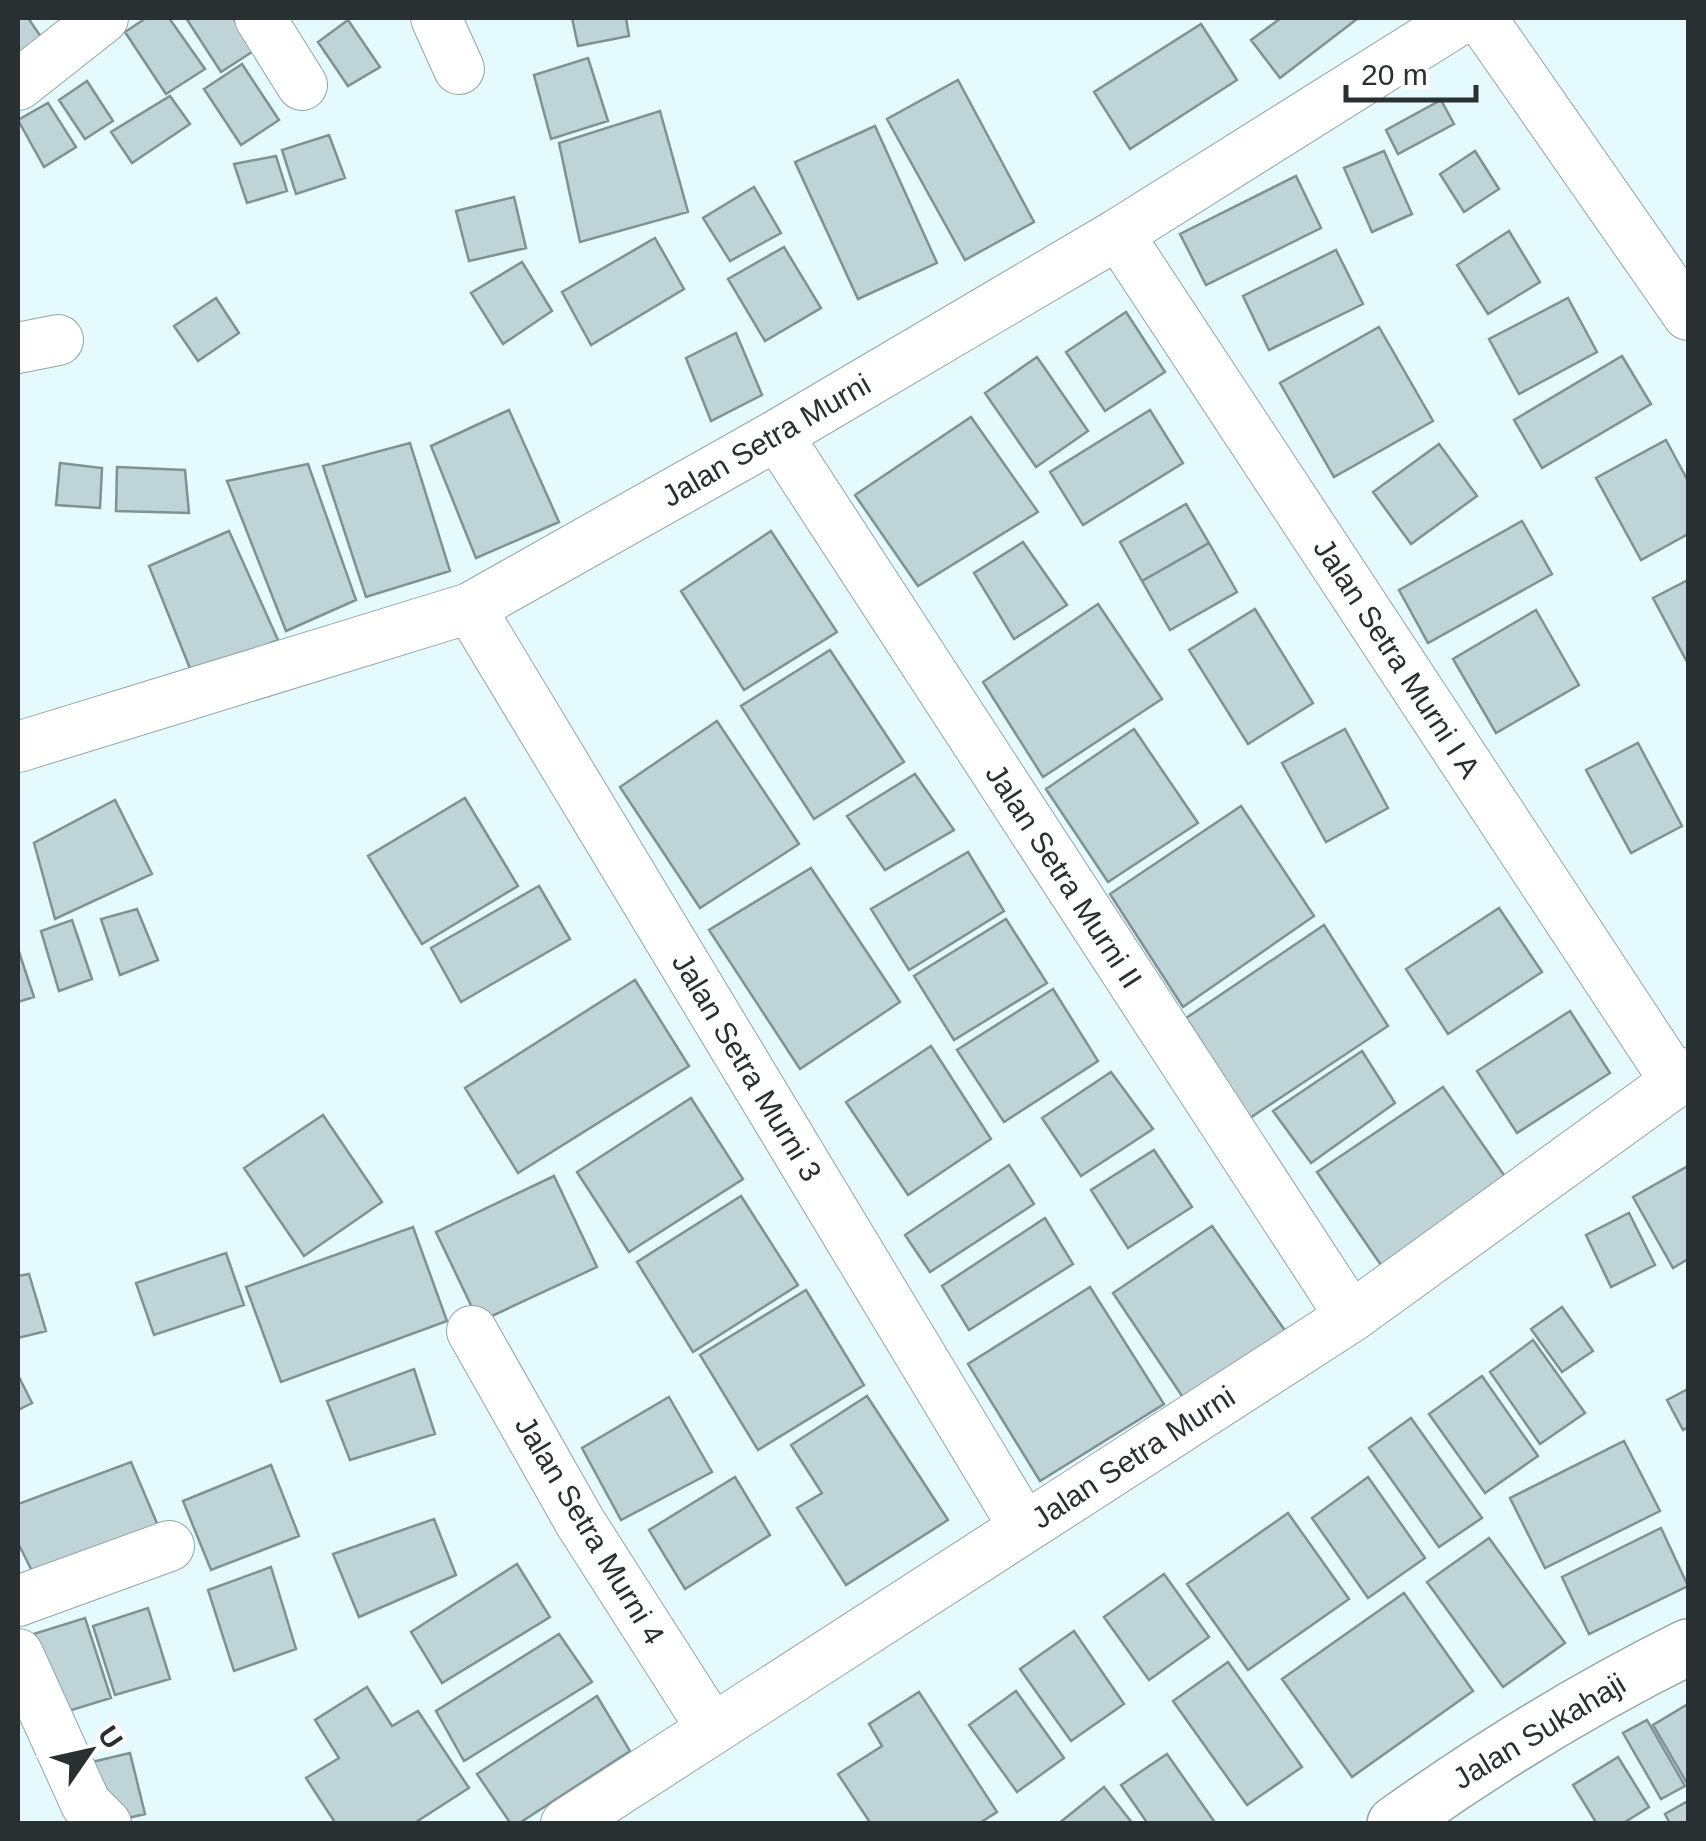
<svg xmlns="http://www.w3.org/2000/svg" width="1706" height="1841" font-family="Arial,sans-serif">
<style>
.building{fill:#bfd4d7;stroke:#7e9295;stroke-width:2.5}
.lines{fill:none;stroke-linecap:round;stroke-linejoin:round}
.street-casing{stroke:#91a6a9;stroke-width:52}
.secondary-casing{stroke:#91a6a9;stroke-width:58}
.street{stroke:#fff;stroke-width:50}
.secondary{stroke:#fff;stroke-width:55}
.labels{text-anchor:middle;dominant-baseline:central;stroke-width:8;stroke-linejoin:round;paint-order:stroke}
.street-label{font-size:30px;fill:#283032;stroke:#fff}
</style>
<rect width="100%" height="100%" fill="#e4fafd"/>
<path class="building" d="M18,18H28L46,44L24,60L18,52Z
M146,18H169L205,69L166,94L125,32Z
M186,18H233L255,50L221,72Z
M572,18H626L629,36L578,46Z
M1281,18H1355L1357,19L1280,78L1251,40Z
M348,20L380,67L348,86L318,42Z
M1201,24L1237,80L1130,149L1094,92Z
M588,58L608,121L551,139L534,75Z
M242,64L279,120L241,145L204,89Z
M958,80L1034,222L965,260L887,119Z
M87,81L113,121L85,139L59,100Z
M170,96L190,124L132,163L111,132Z
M1441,100L1454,124L1398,154L1386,130Z
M48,103L76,147L44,167L18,120Z
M660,111L688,212L580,242L559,143Z
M875,126L937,263L858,299L795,162Z
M329,135L345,178L296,194L282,150Z
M1384,151L1412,214L1372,232L1344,168Z
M1475,151L1499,189L1464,212L1440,174Z
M276,156L287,191L247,203L234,164Z
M1296,176L1321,228L1206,285L1180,234Z
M754,187L781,233L730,261L703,218Z
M514,197L526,248L469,261L456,211Z
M1509,231L1540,282L1488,314L1457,265Z
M655,238L684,289L591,345L562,292Z
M784,247L821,308L765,341L728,279Z
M1336,250L1363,304L1269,350L1243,296Z
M522,262L552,311L503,344L471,293Z
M216,298L239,333L198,361L174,326Z
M1568,298L1597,352L1519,394L1489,339Z
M1126,312L1165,372L1105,411L1066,352Z
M1379,327L1433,421L1334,477L1280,383Z
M736,333L762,395L711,421L686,358Z
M1622,356L1651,404L1542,468L1514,420Z
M1037,357L1088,431L1036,467L985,393Z
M509,410L559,522L476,558L431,446Z
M1150,410L1183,463L1083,525L1050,472Z
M971,417L1038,512L918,586L855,495Z
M1666,440L1688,481V534L1641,560L1596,478Z
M410,443L450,571L366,597L323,466Z
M1439,444L1477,496L1411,544L1373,492Z
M60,463L102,468L100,508L56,505Z
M308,464L356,600L286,631L227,481Z
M117,467L185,470L189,513L116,511Z
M1186,504L1209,543L1142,581L1120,542Z
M1522,521L1552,574L1428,643L1399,590Z
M229,531L278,640L193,676L149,566Z
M771,531L837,632L744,690L681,591Z
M1023,542L1067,605L1014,639L974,573Z
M1209,543L1237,592L1170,630L1142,581Z
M1688,580V659L1686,660L1653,598Z
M1098,604L1162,699L1043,777L983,682Z
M1255,609L1313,703L1248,744L1189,650Z
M1536,610L1579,685L1496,733L1453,659Z
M830,650L904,762L814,819L741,706Z
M717,721L799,844L700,908L620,787Z
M1134,729L1198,823L1108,882L1046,789Z
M1345,729L1388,808L1326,842L1282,763Z
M1638,743L1682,826L1631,853L1586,770Z
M915,774L954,830L885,870L847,816Z
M465,798L518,886L422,944L368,856Z
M115,800L152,874L55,919L34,843Z
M1241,806L1314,916L1183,1007L1110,894Z
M968,852L1004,911L909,970L871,909Z
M811,868L900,1002L800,1069L709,930Z
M539,886L570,939L461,1002L431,948Z
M1499,908L1542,972L1448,1034L1406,969Z
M137,909L158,960L120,975L101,919Z
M1006,919L1047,983L954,1040L914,976Z
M72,920L92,979L59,991L41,931Z
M1324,925L1388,1026L1250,1118L1186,1018Z
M18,949L34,997L18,1002Z
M635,980L689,1066L518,1173L465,1088Z
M1053,989L1098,1061L1004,1122L957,1050Z
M1570,1011L1610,1073L1517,1133L1477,1071Z
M931,1046L991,1139L908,1195L846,1102Z
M1362,1051L1395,1103L1311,1163L1273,1111Z
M1111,1072L1153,1129L1081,1176L1042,1118Z
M1443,1087L1508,1181L1383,1268L1317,1172Z
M691,1098L743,1179L629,1252L577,1172Z
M323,1115L382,1202L304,1256L244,1168Z
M1154,1150L1192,1207L1128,1248L1091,1190Z
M1009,1165L1034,1204L930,1272L905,1235Z
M1688,1166V1259L1673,1268L1633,1197Z
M554,1176L597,1267L479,1322L436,1232Z
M741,1196L798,1285L693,1352L637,1262Z
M1629,1213L1655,1265L1611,1287L1586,1235Z
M1045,1218L1073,1264L969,1330L942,1286Z
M1212,1226L1286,1332L1184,1399L1113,1293Z
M413,1227L447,1321L281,1382L246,1287Z
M226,1253L244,1305L154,1335L136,1283Z
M29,1274L46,1331L18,1338V1276Z
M1090,1287L1164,1404L1040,1481L968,1364Z
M806,1290L864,1385L758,1450L700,1355Z
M1562,1307L1593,1351L1562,1372L1531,1329Z
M1533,1340L1585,1413L1540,1444L1490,1372Z
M414,1369L435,1434L350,1460L327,1401Z
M18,1375L32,1403L18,1410Z
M1482,1376L1538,1456L1485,1493L1429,1414Z
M1688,1389V1427L1683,1430L1667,1400Z
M867,1396L948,1520L846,1585L797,1508L822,1493L791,1445Z
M669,1397L712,1472L621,1520L582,1448Z
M1411,1418L1482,1518L1439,1547L1369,1448Z
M1624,1441L1660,1511L1545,1568L1510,1498Z
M131,1462L159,1528L35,1577L18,1543V1504Z
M271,1465L299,1536L211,1570L183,1501Z
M735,1477L770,1535L685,1589L649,1530Z
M1368,1477L1425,1558L1368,1598L1312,1518Z
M1288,1513L1349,1599L1248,1670L1187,1584Z
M434,1519L456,1575L359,1617L333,1554Z
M1661,1528L1688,1586L1589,1634L1562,1577Z
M1489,1538L1565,1643L1503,1687L1427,1582Z
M517,1564L550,1617L442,1683L411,1632Z
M271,1567L296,1649L234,1671L208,1590Z
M1164,1574L1209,1637L1149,1680L1104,1617Z
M1404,1593L1473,1691L1352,1777L1282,1679Z
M148,1608L170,1679L115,1695L93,1626Z
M85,1618L111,1698L52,1716L27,1636Z
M1074,1631L1124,1704L1071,1741L1020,1669Z
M559,1634L592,1682L464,1761L436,1711Z
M1228,1662L1302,1767L1247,1805L1173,1701Z
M367,1687L392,1726L418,1711L469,1788L413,1824H336L306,1778L339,1758L315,1720Z
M1016,1691L1064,1758L1017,1792L969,1725Z
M919,1692L997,1812L978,1824H871L838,1774L882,1746L869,1724Z
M597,1696L630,1751L518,1824H511L477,1774Z
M1688,1704V1785L1653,1725Z
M1647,1720L1685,1786L1661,1799L1623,1733Z
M130,1753L145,1814L107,1823L92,1762Z
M1167,1754L1216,1824H1148L1121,1785Z
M1618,1757L1649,1807L1622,1824H1597L1573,1785Z
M1104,1787L1133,1824H1058Z
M1688,1801V1824H1670L1665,1814Z"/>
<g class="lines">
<g class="street-casing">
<path id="street" d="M260,18L302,85
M436,18L459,69
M1481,18L1688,315
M18,85L103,18
M1118,234L1676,1082
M18,348L58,340
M777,435L1351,1317
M470,608L1024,1527
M18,747L470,608L777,435L1118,234L1462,18
M472,1331L580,1522L711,1727
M18,1601L169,1546
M18,1654L86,1804L106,1824
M566,1824L1351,1317L1688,1073"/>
</g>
<g class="secondary-casing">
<path id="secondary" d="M1395,1824C1489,1757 1585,1698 1688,1647"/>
</g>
<use href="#street" class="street"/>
<use href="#secondary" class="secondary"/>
</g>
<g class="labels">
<g class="street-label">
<text transform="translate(766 440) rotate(-30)">Jalan Setra Murni</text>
<text transform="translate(1397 658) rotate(57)">Jalan Setra Murni I A</text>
<text transform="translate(1064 876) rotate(57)">Jalan Setra Murni II</text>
<text transform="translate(747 1067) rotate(59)">Jalan Setra Murni 3</text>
<text transform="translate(1133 1457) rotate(-33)">Jalan Setra Murni</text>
<text transform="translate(590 1530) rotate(59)">Jalan Setra Murni 4</text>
<text transform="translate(1539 1731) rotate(-31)">Jalan Sukahaji</text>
</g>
</g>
<rect width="1706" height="1841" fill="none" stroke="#283032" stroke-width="40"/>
<g transform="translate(90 1751) rotate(56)" stroke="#ffffff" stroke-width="8" paint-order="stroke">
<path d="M0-8L18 38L0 25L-18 38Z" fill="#283032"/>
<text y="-15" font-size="28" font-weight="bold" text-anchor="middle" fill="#283032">U</text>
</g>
<path d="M1346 85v15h130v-15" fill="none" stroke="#283032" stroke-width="5"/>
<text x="1361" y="85" font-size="30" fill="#283032" stroke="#ffffff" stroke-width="8" paint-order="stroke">20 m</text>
</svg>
